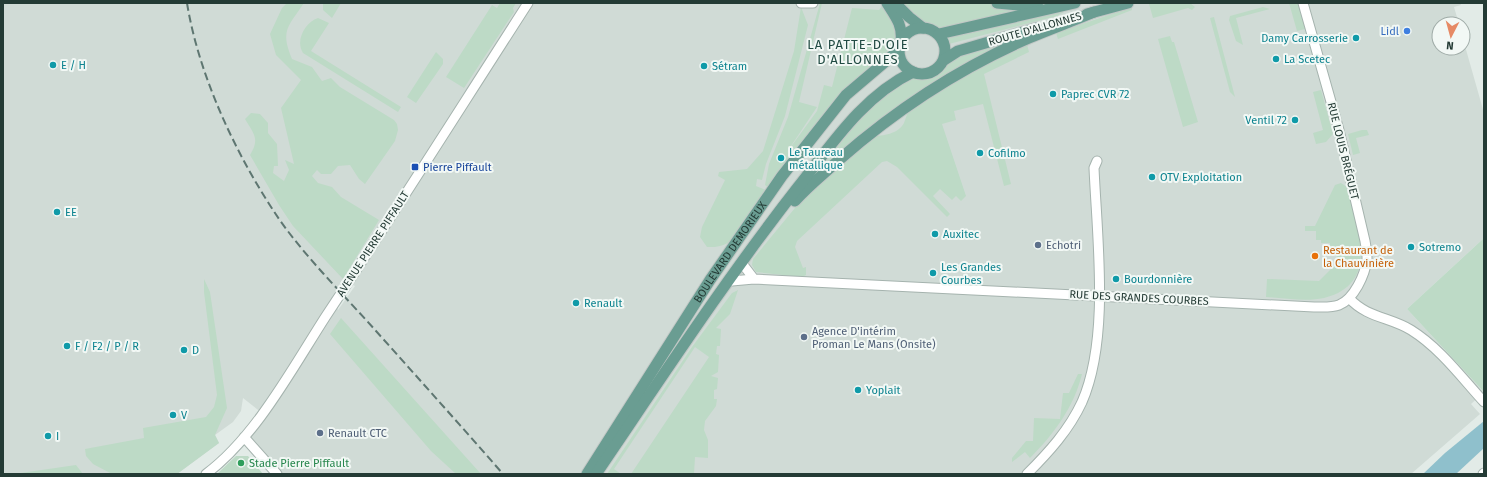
<svg xmlns="http://www.w3.org/2000/svg" width="1487" height="477" font-family="'Fira Sans',sans-serif">
<style>
.built{fill:#d0dbd6;fill-rule:evenodd}
.green{fill:#bddac6}
.water{fill:#8fc0cc}
.lines{fill:none;stroke-linecap:round;stroke-linejoin:round}
.minor-casing{stroke:#a5b3ae;stroke-width:11}
.major-casing{stroke:#c2c8c6;stroke-width:13}
.minor{stroke:#fff;stroke-width:9}
.major{stroke:#6a9d92;stroke-width:11}
.rail{stroke:#5e7671;stroke-width:2;stroke-dasharray:8 4;stroke-linecap:butt}
.shop-dot{fill:#3f7fe0;stroke:#f2f8f5;stroke-width:1.5}
.culture-dot{fill:#0f9aa8;stroke:#f2f8f5;stroke-width:1.5}
.transit-dot{fill:#1a4fb4;stroke:#f2f8f5;stroke-width:1.5}
.service-dot{fill:#5c6f8a;stroke:#f2f8f5;stroke-width:1.5}
.food-dot{fill:#e8710a;stroke:#f2f8f5;stroke-width:1.5}
.leisure-dot{fill:#2e9e5b;stroke:#f2f8f5;stroke-width:1.5}
.labels{text-anchor:middle;dominant-baseline:central;stroke-width:4;stroke-linejoin:round;paint-order:stroke}
.street-label{font-size:11px;fill:#243b35;stroke:#f2f8f5}
.shop-label{font-size:11px;fill:#366cbe;stroke:#f2f8f5;text-anchor:end}
.culture-label{font-size:11px;fill:#0d838f;stroke:#f2f8f5;text-anchor:start}
.transit-label{font-size:11px;fill:#164399;stroke:#f2f8f5;text-anchor:start}
.service-label{font-size:11px;fill:#4e5e75;stroke:#f2f8f5;text-anchor:start}
.food-label{font-size:11px;fill:#c56008;stroke:#f2f8f5;text-anchor:start}
.leisure-label{font-size:11px;fill:#27864d;stroke:#f2f8f5;text-anchor:start}
.quarter-label{font-size:13px;letter-spacing:1px;fill:#214b43;stroke:#f2f8f5}
</style>
<rect width="100%" height="100%" fill="#e2ebe7"/>
<path class="built" d="M3,3H1460L1461,5L1454,7L1459,24H1439V48H1463V39L1484,113V238L1407,309L1484,392L1471,404L1480,414L1411,474H277L244,437L262,413L243,398L241,411L233,422L215,435L219,443L177,474H3ZM342,280L355,286L338,310L336,302L332,297Z"/>
<path class="green" d="M287,3H304C288,27 280,30 292,59L312,67L322,81L331,78L340,87L394,120L397,124L398,130L395,141L365,184L359,179L350,165L338,166L331,174H321L317,170L312,176L318,183L332,187L341,197L379,220L343,279L293,226L279,205L250,155C260,139 254,134 245,119L251,113L260,114L268,123V133L277,144L278,166H274L273,173L284,181L289,170L285,160L294,164L281,108L301,80L276,55L270,34L282,8Z
M323,3H341L332,18L323,10Z
M500,3H516L513,8L514,12L464,88L446,77L492,5L497,8Z
M820,3H822L799,102L817,107L789,149L791,160L770,189L765,185L769,164L788,117Z
M895,3H997L1072,7L1057,16L945,45L939,34L927,28Z
M1152,3H1190L1195,7L1192,10L1188,8L1153,18L1149,4Z
M1289,3H1298L1305,29L1297,31Z
M883,5L900,23V46L846,95L792,158L790,153V148L817,111L824,85L832,87L852,8L879,10Z
M801,7L808,25L785,116L766,164L762,180L757,179L756,186L771,192C755,215 740,249 707,247L700,237L702,227L725,180L718,176L719,172L747,169L763,151L794,51Z
M1132,7V10L1058,39L1056,33Z
M1263,7L1270,9L1236,18L1243,45L1236,41L1229,20L1230,16Z
M1094,12L1030,37L895,113L800,195L791,206L786,202L858,112L917,74L931,73L942,64L988,41Z
M1214,17L1235,97L1230,92L1210,18Z
M318,18L329,23L311,51L401,107L398,112L303,53C295,41 305,22 318,18Z
M1170,36L1172,42H1174L1198,122L1183,127L1158,39Z
M1027,44L1029,52L984,74L1011,184L1004,186L983,104L954,111L956,120L942,124L966,196L961,201L956,196L952,200L940,189L933,196L950,214L947,217L897,167L887,161L882,162L797,241L795,247L803,268L806,267V275L802,277L756,272L752,265L753,259L809,191L872,136C883,136 898,134 904,123C906,118 907,112 911,109C941,85 991,59 1027,44Z
M436,52L443,59V64L416,103L407,97Z
M1321,90L1333,134L1326,142L1316,144L1313,133L1323,130L1313,92Z
M1362,130H1367L1369,135L1356,138L1360,153L1353,155L1348,134Z
M1341,183L1347,187C1358,227 1381,284 1324,298C1306,302 1284,298 1266,297L1267,279L1319,281L1336,264L1337,256L1330,250V243H1321V240H1316V231H1305V226H1315L1335,185Z
M1484,238V392L1407,309Z
M204,279L210,292L227,408L215,435L219,443L177,474H112L93,464L86,456L85,449L144,438L143,428L206,417L214,407L217,395L204,292Z
M738,290L730,314L716,328L721,329L720,346H717L716,354L719,355L718,372L711,376L718,378L717,389L714,390V399H717L716,406L705,421L704,430L708,440V458L695,457L694,474H631L709,357L695,347L614,469L621,474H607L692,347L732,293Z
M341,318L481,474H456L431,451L330,334Z
M1078,374H1082C1074,407 1054,434 1030,458L1025,452L1012,462V458L1026,441H1033L1034,418L1060,419L1063,393H1069Z
M236,456H248L263,474H217Z
M76,465L83,474H14Z"/>
<path class="water" d="M1484,421V448L1456,474H1423L1445,453Z"/>
<g class="lines">
<g class="minor-casing">
<path id="minor" d="M801,3H813
M741,262L754,279
M732,281L754,279L1314,307C1322,307 1331,308 1339,305C1354,299 1365,275 1367,259C1367,253 1366,246 1365,241L1339,130L1303,3
M1349,298C1367,318 1390,317 1411,330C1440,348 1462,378 1484,402
M244,437L277,474
M206,474C256,437 293,367 326,316C395,212 461,107 528,3
M1027,474C1049,452 1069,430 1082,402C1110,338 1097,238 1094,168L1097,161
M1483,474L1484,473"/>
</g>
<g class="major-casing">
<g id="major">
<path d="M887,3C895,16 903,25 901,41"/>
<path d="M895,3L909,17L923,28"/>
<path d="M997,3L1038,7"/>
<path d="M1087,14L1128,3"/>
<circle cx="922" cy="51" r="23"/>
<path d="M939,34L1075,3"/>
<path d="M944,60L958,51L1037,28"/>
<path d="M795,201C809,185 825,173 840,159C896,110 960,68 1029,38C1050,29 1073,21 1094,12"/>
<path id="s1" d="M587,474L710,280L782,176L846,95L899,50"/>
<path d="M596,474C662,377 726,279 798,187C832,144 863,96 913,72"/>
</g>
</g>
<use href="#minor" class="minor"/>
<use href="#major" class="major"/>
<path class="rail" d="M187,3C199,77 237,157 279,219C307,259 344,295 376,331C419,379 461,426 503,474"/>
</g>
<circle class="shop-dot" cx="1407" cy="31" r="4"/>
<g class="culture-dot">
<circle cx="1356" cy="38" r="4"/>
<circle cx="1276" cy="59" r="4"/>
<circle cx="53" cy="65" r="4"/>
<circle cx="704" cy="66" r="4"/>
<circle cx="1053" cy="94" r="4"/>
<circle cx="1295" cy="120" r="4"/>
<circle cx="980" cy="153" r="4"/>
<circle cx="781" cy="158" r="4"/>
<circle cx="1152" cy="177" r="4"/>
<circle cx="57" cy="212" r="4"/>
<circle cx="935" cy="234" r="4"/>
<circle cx="1411" cy="247" r="4"/>
<circle cx="933" cy="273" r="4"/>
<circle cx="1116" cy="279" r="4"/>
<circle cx="576" cy="303" r="4"/>
<circle cx="67" cy="346" r="4"/>
<circle cx="184" cy="350" r="4"/>
<circle cx="858" cy="390" r="4"/>
<circle cx="173" cy="415" r="4"/>
<circle cx="48" cy="436" r="4"/>
</g>
<rect class="transit-dot" x="411" y="163" width="8" height="8" rx="2"/>
<g class="service-dot">
<circle cx="1038" cy="245" r="4"/>
<circle cx="804" cy="337" r="4"/>
<circle cx="320" cy="433" r="4"/>
</g>
<circle class="food-dot" cx="1315" cy="256" r="4"/>
<circle class="leisure-dot" cx="241" cy="463" r="4"/>
<g class="labels">
<g class="street-label">
<text transform="translate(1035 29) rotate(-16)">ROUTE D'ALLONNES</text>
<text transform="translate(1343 151) rotate(76)">RUE LOUIS BRÉGUET</text>
<text transform="translate(373 244) rotate(-57)">AVENUE PIERRE PIFFAULT</text>
<text stroke="none"><textPath href="#s1" startOffset="264">BOULEVARD DEMORIEUX</textPath></text>
<text transform="translate(1139 298) rotate(3)">RUE DES GRANDES COURBES</text>
</g>
<g class="shop-label">
<text x="1399" y="31">Lidl</text>
</g>
<g class="culture-label">
<text x="1348" y="38" text-anchor="end">Damy Carrosserie</text>
<text x="1284" y="59">La Scetec</text>
<text x="61" y="65">E / H</text>
<text x="712" y="66">Sétram</text>
<text x="1061" y="94">Paprec CVR 72</text>
<text x="1287" y="120" text-anchor="end">Ventil 72</text>
<text x="789" y="152">Le Taureau<tspan x="789" dy="13">métallique</tspan></text>
<text x="988" y="153">Cofilmo</text>
<text x="1160" y="177">OTV Exploitation</text>
<text x="65" y="212">EE</text>
<text x="943" y="234">Auxitec</text>
<text x="1419" y="247">Sotremo</text>
<text x="941" y="267">Les Grandes<tspan x="941" dy="13">Courbes</tspan></text>
<text x="1124" y="279">Bourdonnière</text>
<text x="584" y="303">Renault</text>
<text x="75" y="346">F / F2 / P / R</text>
<text x="192" y="350">D</text>
<text x="866" y="390">Yoplait</text>
<text x="181" y="415">V</text>
<text x="56" y="436">I</text>
</g>
<g class="transit-label">
<text x="423" y="167">Pierre Piffault</text>
</g>
<g class="service-label">
<text x="1046" y="245">Echotri</text>
<text x="812" y="331">Agence D'intérim<tspan x="812" dy="13">Proman Le Mans (Onsite)</tspan></text>
<text x="328" y="433">Renault CTC</text>
</g>
<g class="food-label">
<text x="1323" y="250">Restaurant de<tspan x="1323" dy="13">la Chauvinière</tspan></text>
</g>
<g class="leisure-label">
<text x="249" y="463">Stade Pierre Piffault</text>
</g>
<g class="quarter-label">
<text x="858" y="44">LA PATTE-D'OIE<tspan x="858" dy="15">D'ALLONNES</tspan></text>
</g>
</g>
<rect width="1487" height="477" fill="none" stroke="#243b35" stroke-width="8"/>
<g transform="translate(1451 36) rotate(186)"><circle r="19" fill="#f2f8f5" stroke="#a0aca8"/>
<path d="M0-3L7 15L0 10L-7 15Z" fill="#e68a65"/>
<text y="-6" font-size="11" font-weight="bold" text-anchor="middle" fill="#243b35">N</text>
</g>
</svg>
